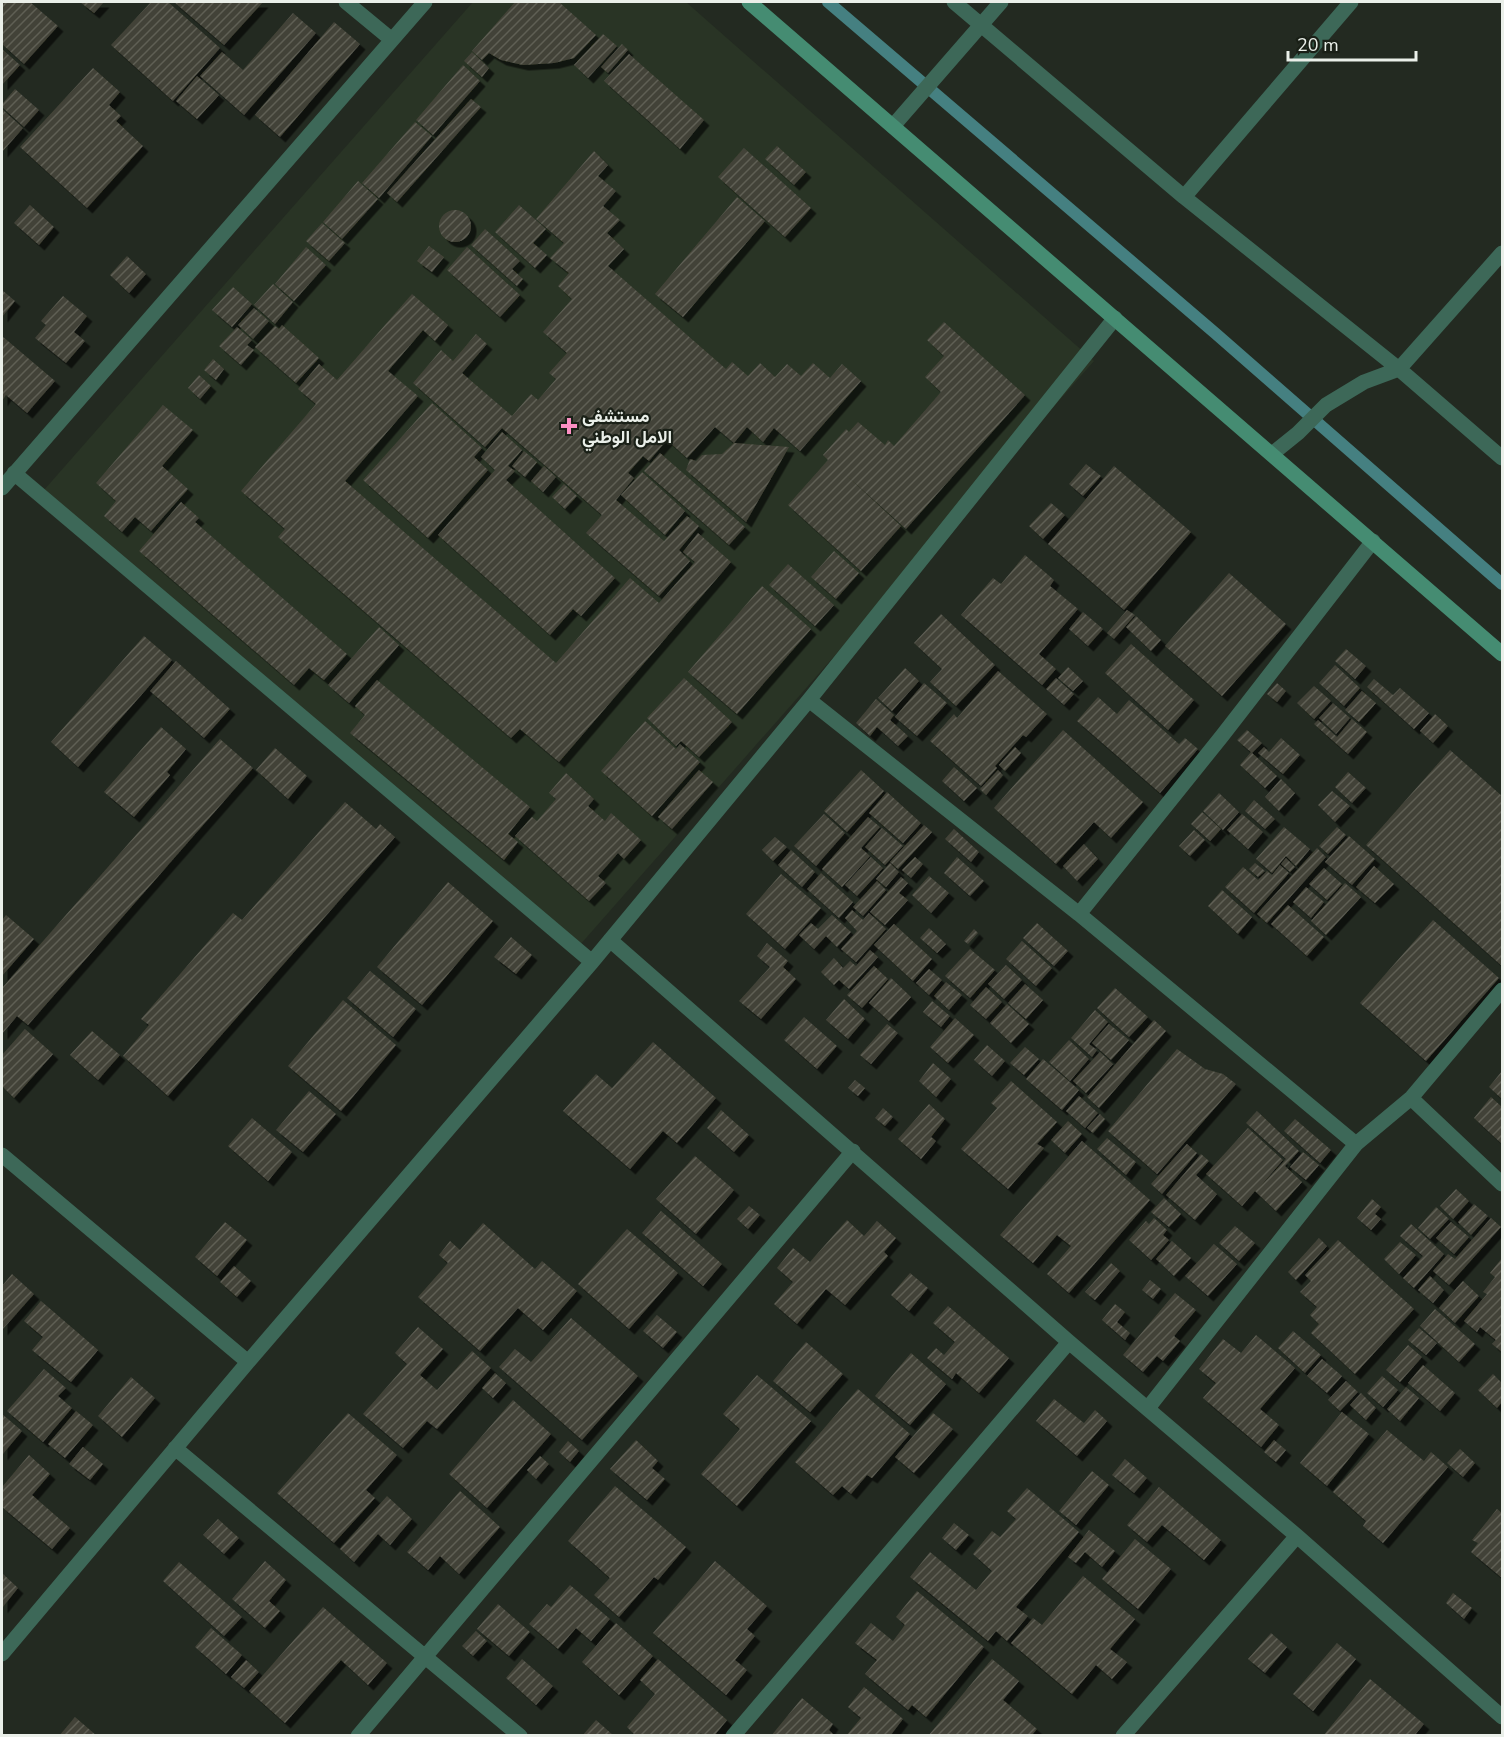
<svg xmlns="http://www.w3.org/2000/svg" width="1504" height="1737" font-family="'Nunito Sans',Vazirmatn,sans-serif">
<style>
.built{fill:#293425}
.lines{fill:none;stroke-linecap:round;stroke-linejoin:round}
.stream{stroke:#458081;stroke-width:12}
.building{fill:url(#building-hatch);filter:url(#shadow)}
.street{stroke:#3d6858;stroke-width:15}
.secondary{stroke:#458c72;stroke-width:15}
.poi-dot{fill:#fc8fc3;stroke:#1a2017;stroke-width:2}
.labels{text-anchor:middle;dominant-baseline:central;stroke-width:4.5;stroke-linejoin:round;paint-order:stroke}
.poi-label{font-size:18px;font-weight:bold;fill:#eaefe9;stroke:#1a2017;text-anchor:start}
</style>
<defs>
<pattern id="building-hatch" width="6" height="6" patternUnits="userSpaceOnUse" patternTransform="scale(1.5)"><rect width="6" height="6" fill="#434337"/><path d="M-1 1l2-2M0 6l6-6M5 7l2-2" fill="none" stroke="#5e5e54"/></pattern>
<filter id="shadow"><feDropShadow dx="5.5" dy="5.5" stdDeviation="0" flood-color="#0009"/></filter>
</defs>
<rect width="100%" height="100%" fill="#232a21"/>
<path class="built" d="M473,2H686L1094,361L579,946L44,490Z"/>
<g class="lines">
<path class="stream" d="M828,2L1215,333L1502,584"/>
</g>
<path class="building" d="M2,2H30L58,26L24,64L2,44Z
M80,2H104L94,13Z
M151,2H168L220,48L173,101L111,45Z
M174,2H263L224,45Z
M515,2H559L596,35L574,58L554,63L523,65L501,60L489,53L482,60L472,51Z
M293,13L316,33L244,115L200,76L222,52L243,70Z
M334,22L360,44L280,137L255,115Z
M603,34L617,46L588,78L574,65Z
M622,44L628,50L608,73L601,67Z
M2,49L20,65L2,85Z
M472,52L489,68L482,77L464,61Z
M629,54L704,120L680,149L604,81Z
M463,65L480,81L433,135L416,120Z
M93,68L120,92L109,105L121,116L116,121L143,146L87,208L20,147Z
M197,76L219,95L197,119L176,101Z
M15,89L39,110L24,127L2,107V104Z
M471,99L481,107L397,202L387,193Z
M2,109L23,128L2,152Z
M415,122L432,136L379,198L362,183Z
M777,146L806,172L794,185L765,159Z
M744,148L811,208L785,237L718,177Z
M594,151L608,165L598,176L616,191L603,206L620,220L607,233L624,249L608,266L726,369L732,362L748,376L760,363L775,377L787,364L801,376L813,363L830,378L842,364L861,381L800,451L774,428L763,442L747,427L734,443L715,427L687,458L667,440L649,461L643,456L628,473L634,478L616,500L664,541L687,516L699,526L679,550L690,561L659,596L586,533L602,515L502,428L485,447L413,383L441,350L453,361L476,334L487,344L462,373L512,416L531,394L538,400L556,379L549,373L567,353L543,332L572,299L558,286L569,273L550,258L564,243L536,219Z
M358,181L378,199L342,239L323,222Z
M737,197L765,221L683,317L655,294Z
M30,205L54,227L39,245L14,223Z
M519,205L546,229L533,243L547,255L535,268L495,232Z
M439 226a16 16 0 1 1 32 0a16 16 0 1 1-32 0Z
M322,223L345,243L329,261L306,241Z
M485,229L520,261L512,269L523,279L517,286L471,245Z
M429,246L444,257L432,272L417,261Z
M306,247L326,265L294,301L275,284Z
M467,247L520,295L500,317L447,270Z
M127,256L146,274L129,293L110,275Z
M273,284L293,302L275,324L254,305Z
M233,287L252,304L232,327L212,310Z
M2,290L15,301L2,317Z
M412,294L448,325L435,341L423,330L388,371L418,396L345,481L556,663L630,578L659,603L695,562L683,552L698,533L731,562L559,762L520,729L511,738L278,537L285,529L241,491L316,404L298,389L319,364L337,380Z
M63,296L87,316L74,332L85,341L66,363L35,338L46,325L41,321Z
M254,308L269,321L253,339L238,325Z
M944,322L1025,395L906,529L845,474L901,526L861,571L788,505L828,460L823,455L846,429L849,432L858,422L885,445L888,440L894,446L941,392L925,377L944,356L927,340Z
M282,325L319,358L296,383L255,347L275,326L279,329Z
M237,327L252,340L247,345L254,350L241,365L219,346Z
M2,336L55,381L27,413L6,395L2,401Z
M213,359L224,369L216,380L204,370Z
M199,375L211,386L200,399L188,388Z
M432,403L482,448L474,457L488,470L428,538L363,480Z
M163,405L193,430L162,466L188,489L151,531L135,517L122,532L104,516L116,501L96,483Z
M502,432L522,450L508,466L515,471L506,480L615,578L581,616L573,609L550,635L438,535L495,470L481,457Z
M734,443L789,447L746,522L686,470L690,459L696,461L702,455L722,454Z
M524,451L537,462L525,477L512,466Z
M660,453L745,527L729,545L644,471Z
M1086,464L1101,476L1083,496L1069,484Z
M544,466L556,477L543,492L531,481Z
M1114,466L1191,532L1124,610L1048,544Z
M642,472L685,511L665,535L621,495Z
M564,484L577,496L565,509L552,497Z
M181,502L199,518L195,522L347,654L324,680L309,668L294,685L139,551Z
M1051,503L1065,515L1043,539L1029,526Z
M834,551L859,573L836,599L811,577Z
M1025,555L1054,580L1050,586L1078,609L1039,654L1056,669L1042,685L961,615L993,578L1001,584Z
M788,564L834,605L815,626L769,585Z
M1229,573L1286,624L1222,696L1165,646Z
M762,586L811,629L737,714L688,672Z
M1127,610L1135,615L1114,639L1107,633Z
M1083,612L1103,629L1088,646L1069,629Z
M941,614L995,665L956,706L930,682L942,669L914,643Z
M1136,616L1161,640L1151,651L1126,627Z
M379,627L399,645L349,703L328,685Z
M144,636L172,660L78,767L51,742Z
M1131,644L1194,700L1168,730L1105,673Z
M1346,649L1366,666L1355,679L1335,661Z
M176,661L230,709L204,738L150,691Z
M1335,665L1360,688L1344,706L1319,683Z
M1068,667L1083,681L1073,691L1058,678Z
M905,668L919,681L892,711L878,698Z
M998,671L1047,714L1026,737L1023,735L995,766L997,768L981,786L930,741L954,714L957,718Z
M684,678L732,722L699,757L681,741L676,746L647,718Z
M1056,678L1074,694L1064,705L1046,689Z
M1374,679L1393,695L1400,688L1429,713L1414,729L1367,687Z
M377,680L530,807L508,834L518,842L504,860L350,733L365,715L355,706Z
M924,683L947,703L917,736L895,717Z
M1277,683L1286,691L1277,702L1267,694Z
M1314,686L1331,701L1314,719L1297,703Z
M1362,691L1376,703L1359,722L1345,710Z
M1098,697L1117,714L1129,700L1179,744L1185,738L1198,749L1160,793L1077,721Z
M876,699L894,715L890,720L908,736L898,746L877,727L870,736L856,723Z
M1333,703L1350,718L1336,734L1319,718Z
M1435,714L1448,726L1433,743L1420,731Z
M1352,719L1367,732L1348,754L1314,724L1318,720L1337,737Z
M645,721L676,749L680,744L700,762L652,816L601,771Z
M161,727L186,749L167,772L170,775L134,817L104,792Z
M1063,730L1143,802L1111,838L1094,822L1056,864L994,808Z
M1247,730L1262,743L1252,753L1237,740Z
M1281,738L1300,755L1283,774L1258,753L1264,747L1269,752Z
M220,739L253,768L28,1025L17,1016L2,1034V988Z
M1015,747L1021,753L1005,771L999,765Z
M275,748L307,776L288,799L256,770Z
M1450,750L1502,796V966L1366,845Z
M1251,752L1277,776L1265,788L1240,765Z
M954,767L977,788L964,801L942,781Z
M699,770L713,782L672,829L658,817Z
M861,770L884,791L847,832L824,811Z
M998,770L1003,775L986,795L980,789Z
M1348,772L1366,788L1352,803L1335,787Z
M566,773L594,799L588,806L605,821L611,813L641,840L624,859L618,853L598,876L606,883L589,901L515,836L532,817L537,821L556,799L549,793Z
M1281,779L1295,793L1279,811L1265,797Z
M1332,791L1350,806L1335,822L1318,805Z
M887,792L921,823L903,843L869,813Z
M1219,793L1239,812L1223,830L1203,811Z
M1254,800L1275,819L1265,829L1245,811Z
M345,802L376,829L380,824L395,837L168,1096L123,1056L149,1025L141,1019L233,913L242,920Z
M1202,812L1221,829L1210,841L1191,824Z
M824,814L845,833L816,866L794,846Z
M1242,814L1263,832L1248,849L1227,830Z
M868,817L880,827L861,848L870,856L842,887L822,869Z
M924,825L932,832L898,869L890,862Z
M1284,827L1310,849L1296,866L1286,856L1272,873L1256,859Z
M1337,827L1346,835L1328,854L1319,846Z
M882,828L903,846L885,865L865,847Z
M954,829L979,852L971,862L945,839Z
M1194,830L1205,840L1190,856L1179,846Z
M1349,836L1375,859L1352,885L1325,862Z
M775,837L787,847L773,861L762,850Z
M1084,844L1098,859L1077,881L1063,866Z
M1317,848L1326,857L1267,923L1257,914Z
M791,850L815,872L802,887L778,865Z
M871,857L883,868L857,896L845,885Z
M915,857L923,864L911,878L902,870Z
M957,857L984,881L970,896L944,873Z
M1286,858L1295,867L1290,872L1281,864Z
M890,863L899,872L886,887L876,879Z
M1255,863L1265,871L1258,877L1249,869Z
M1280,865L1289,873L1254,913L1225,887L1243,867L1258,880L1267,871L1272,875Z
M1374,866L1394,884L1375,903L1356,887Z
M1324,868L1342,884L1327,900L1309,884Z
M821,873L853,902L839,918L807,889Z
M781,874L821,908L785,949L746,914Z
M929,876L949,893L931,913L912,895Z
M901,877L908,883L899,893L908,900L885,925L870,912Z
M877,881L886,890L863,916L853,907Z
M448,882L493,921L422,1005L377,967Z
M1345,883L1361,897L1326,935L1311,921Z
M1306,887L1324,902L1311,918L1293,902Z
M1222,890L1252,917L1238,934L1208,906Z
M1288,905L1324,937L1307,956L1271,924Z
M852,910L863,920L869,913L886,929L856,962L841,949L857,931L845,918Z
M6,915L34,939L2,976V920Z
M832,915L851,932L837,947L826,936L814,949L799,935L811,923L818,929Z
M1433,920L1499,978L1426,1061L1360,1003Z
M1037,923L1068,951L1054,966L1023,938Z
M894,924L932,959L913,981L874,945Z
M929,928L946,944L937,953L920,938Z
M974,929L978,933L968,944L964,941Z
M511,937L532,955L516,974L494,957Z
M1022,941L1052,968L1036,986L1006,959Z
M767,943L788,961L783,967L796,979L761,1019L739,1001L770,967L757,956Z
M970,949L995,970L970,998L945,976Z
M870,950L878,957L849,989L839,980L834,985L821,972L834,958L843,968L850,961L856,966Z
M1006,965L1022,980L1004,999L988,984Z
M874,966L888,979L862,1008L847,995Z
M929,969L942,980L929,995L916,983Z
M370,971L416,1009L393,1037L347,998Z
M891,978L911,997L889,1021L869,1003Z
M946,982L962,995L949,1010L934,996Z
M1025,984L1043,1000L1026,1019L1008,1003Z
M986,987L1002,1002L986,1019L970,1005Z
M1115,988L1148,1017L1129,1037L1097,1008Z
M844,999L865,1019L848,1039L826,1020Z
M343,1000L396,1045L341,1111L288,1066Z
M932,1001L950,1016L941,1027L923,1012Z
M1007,1004L1029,1024L1011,1043L990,1023Z
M1095,1010L1108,1022L1089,1044L1097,1050L1092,1057L1071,1038Z
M804,1017L837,1046L817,1069L784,1040Z
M955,1018L974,1035L948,1063L930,1047Z
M1154,1020L1166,1031L1099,1108L1087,1097Z
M887,1024L898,1033L871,1064L860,1055Z
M1109,1024L1129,1040L1111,1060L1092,1043Z
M25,1029L53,1054L14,1098L2,1086V1055Z
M92,1031L120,1055L98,1080L70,1055Z
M1069,1040L1089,1059L1070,1081L1049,1062Z
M653,1042L716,1098L677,1143L663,1131L630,1169L563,1111L596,1074L612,1088Z
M987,1045L1005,1061L992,1076L974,1060Z
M1025,1047L1039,1059L1024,1075L1010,1063Z
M1177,1049L1205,1069L1223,1074L1236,1084L1157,1174L1108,1131Z
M1100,1052L1113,1064L1086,1093L1073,1081Z
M1043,1059L1079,1090L1062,1110L1026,1079Z
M933,1063L951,1079L936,1097L919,1081Z
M1502,1071V1099L1489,1087Z
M855,1080L865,1088L858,1096L848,1088Z
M1011,1081L1057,1122L1037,1144L1044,1148L1008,1189L961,1149L997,1108L991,1103Z
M309,1091L336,1114L303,1152L276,1130Z
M1079,1096L1098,1113L1085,1128L1066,1111Z
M1491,1097L1502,1107V1144L1474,1118Z
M929,1104L945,1119L931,1137L936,1141L921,1159L898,1139Z
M883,1108L893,1117L885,1126L875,1118Z
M721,1110L749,1135L734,1152L707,1128Z
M1257,1111L1299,1151L1285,1166L1302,1182L1276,1211L1255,1191L1242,1206L1206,1174L1248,1128L1283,1160L1259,1188L1286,1159L1246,1123Z
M1100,1114L1105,1119L1093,1133L1087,1128Z
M252,1118L292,1152L268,1181L228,1146Z
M1295,1119L1331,1150L1320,1163L1284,1131Z
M1068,1121L1082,1134L1065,1153L1051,1140Z
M1107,1138L1136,1162L1126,1175L1097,1149Z
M1082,1141L1150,1200L1069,1293L1047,1274L1071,1246L1057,1235L1033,1263L1000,1235Z
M1187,1144L1197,1153L1162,1194L1151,1184Z
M1303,1152L1319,1165L1306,1180L1290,1167Z
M1201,1154L1209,1161L1196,1175L1217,1194L1195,1220L1166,1195Z
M695,1156L734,1190L696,1234L656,1199Z
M1456,1189L1469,1201L1453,1219L1440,1206Z
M1164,1198L1181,1214L1169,1227L1151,1212Z
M1372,1199L1381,1207L1375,1214L1381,1219L1371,1230L1357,1218Z
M1474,1204L1488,1216L1471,1235L1458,1222Z
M749,1206L760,1215L748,1229L737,1219Z
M1436,1207L1449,1219L1430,1239L1418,1228Z
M661,1211L722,1264L703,1286L642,1233Z
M1154,1218L1167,1230L1163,1235L1169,1240L1151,1260L1129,1240L1146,1221L1149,1224Z
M1491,1218L1501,1227L1449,1285L1433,1271L1448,1254L1455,1259Z
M847,1220L864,1236L877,1221L896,1238L884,1252L888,1256L845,1305L826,1289L797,1324L774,1304L793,1282L777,1268L793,1248L810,1262Z
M225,1222L247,1240L217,1276L195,1257Z
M1451,1222L1469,1237L1454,1254L1436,1238Z
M483,1223L535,1269L542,1261L577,1291L543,1330L518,1308L480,1351L418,1297L448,1263L439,1255L450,1241L460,1250Z
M1411,1224L1444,1254L1414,1288L1403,1278L1423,1256L1400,1236Z
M1235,1226L1255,1243L1239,1261L1219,1243Z
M627,1229L678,1273L629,1329L578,1284Z
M1319,1238L1327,1246L1296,1280L1288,1272Z
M1338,1240L1414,1309L1355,1374L1311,1333L1319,1324L1310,1315L1317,1307L1300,1292L1311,1281L1305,1275Z
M1172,1241L1191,1258L1174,1276L1156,1259Z
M1400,1242L1416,1255L1399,1274L1384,1259Z
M1214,1244L1237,1264L1208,1296L1185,1276Z
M1502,1258V1352L1492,1344L1496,1340L1480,1327L1477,1332L1464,1321L1487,1294L1483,1292L1495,1277L1490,1273Z
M1111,1263L1120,1271L1095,1300L1085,1292Z
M234,1266L251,1281L237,1297L220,1282Z
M910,1273L928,1288L909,1311L891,1295Z
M12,1274L34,1294L2,1330V1286Z
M1430,1276L1444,1290L1433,1303L1418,1290Z
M1150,1280L1161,1289L1153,1299L1142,1290Z
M1463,1281L1479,1296L1455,1323L1439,1308Z
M1175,1293L1196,1310L1174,1336L1180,1341L1163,1361L1157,1356L1143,1372L1123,1355Z
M41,1301L98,1350L71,1382L32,1350L43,1337L24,1321Z
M1115,1304L1125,1312L1117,1322L1130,1333L1125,1340L1102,1320Z
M948,1306L1009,1358L979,1393L956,1373L952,1379L927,1358L936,1348L944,1355L955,1342L933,1323Z
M1435,1309L1475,1344L1459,1362L1420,1326Z
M657,1315L677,1332L663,1348L643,1331Z
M571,1318L638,1376L582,1440L499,1367L515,1349L531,1362Z
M418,1327L443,1349L420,1375L437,1390L472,1351L491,1368L437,1429L427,1421L403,1448L363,1414L407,1364L395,1353Z
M1419,1328L1437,1343L1426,1355L1408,1340Z
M1293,1331L1321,1355L1305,1373L1278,1348Z
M1256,1335L1295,1368L1260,1409L1279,1425L1261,1447L1203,1398L1216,1383L1199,1369L1223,1339L1241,1353Z
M806,1342L843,1374L810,1412L773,1381Z
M1408,1345L1422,1357L1400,1382L1386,1370Z
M911,1353L946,1384L910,1425L875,1396Z
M1322,1359L1342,1376L1327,1393L1307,1376Z
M1423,1365L1455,1393L1440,1411L1408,1383Z
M44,1369L66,1388L58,1396L72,1408L43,1442L7,1411Z
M495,1373L506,1383L493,1398L482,1388Z
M1493,1374L1502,1383V1402L1497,1408L1478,1390Z
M757,1375L811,1421L737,1506L701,1474L740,1429L723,1414Z
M1382,1376L1398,1390L1383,1407L1367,1393Z
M131,1377L155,1398L122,1437L98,1416Z
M1346,1381L1358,1392L1340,1411L1328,1400Z
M1406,1387L1419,1398L1400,1421L1387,1409Z
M858,1389L910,1434L872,1478L867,1475L851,1494L842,1486L833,1495L795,1462Z
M1361,1393L1376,1408L1366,1420L1350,1405Z
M1054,1399L1084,1423L1095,1410L1107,1421L1077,1456L1036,1421Z
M513,1400L551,1434L487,1508L449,1474Z
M76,1411L93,1425L65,1458L48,1444Z
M1342,1412L1369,1434L1327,1486L1300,1463Z
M348,1413L397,1455L366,1490L375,1498L334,1543L277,1493Z
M933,1413L953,1429L914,1473L895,1457Z
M2,1414L22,1431L2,1455Z
M1387,1430L1424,1461L1431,1452L1448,1467L1383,1543L1363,1526L1366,1521L1333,1492Z
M636,1440L658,1461L652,1468L665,1479L647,1500L610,1469Z
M1274,1440L1286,1450L1276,1462L1264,1452Z
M568,1441L579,1451L570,1462L559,1452Z
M83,1447L103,1464L90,1480L69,1464Z
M1460,1449L1475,1463L1463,1477L1447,1463Z
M29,1455L50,1474L32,1495L70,1528L52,1549L2,1507V1487Z
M540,1456L549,1464L536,1479L527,1470Z
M1125,1459L1147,1478L1134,1493L1112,1475Z
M1092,1471L1109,1485L1076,1525L1059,1511Z
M615,1486L686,1547L658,1580L654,1577L619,1617L594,1595L610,1578L568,1541Z
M1159,1487L1221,1540L1204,1560L1162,1525L1147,1542L1127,1525Z
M1027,1488L1079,1532L1016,1607L1028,1616L1007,1641L996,1631L988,1641L910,1577L930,1552L976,1590L992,1571L973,1554L992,1531L1000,1537L1016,1519L1007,1511Z
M460,1491L500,1527L459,1574L440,1556L428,1570L407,1552Z
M387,1496L412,1519L390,1545L378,1534L354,1562L340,1549Z
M1497,1509L1502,1513V1578L1471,1552L1478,1543L1472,1540Z
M218,1519L239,1538L224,1554L203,1535Z
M954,1523L969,1535L956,1550L942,1538Z
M1089,1530L1115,1551L1102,1567L1085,1552L1076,1563L1068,1557Z
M1135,1539L1171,1569L1138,1609L1102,1579Z
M265,1561L286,1580L269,1601L280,1611L265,1628L232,1599Z
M715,1561L767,1606L747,1629L755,1636L735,1660L747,1670L726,1695L653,1633Z
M179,1562L242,1617L224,1636L163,1581Z
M2,1573L18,1588L2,1608Z
M1083,1576L1135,1619L1110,1649L1127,1662L1112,1679L1096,1665L1072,1694L1011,1643L1033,1618L1042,1625Z
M570,1585L610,1619L591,1641L576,1628L558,1649L529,1624L547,1604L551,1607Z
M917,1591L984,1647L926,1717L912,1705L908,1710L865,1674L877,1660L855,1643L871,1623L893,1641L905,1625L896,1617Z
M1453,1593L1472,1608L1464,1619L1446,1603Z
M498,1604L530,1632L509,1656L477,1629Z
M323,1607L387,1663L368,1685L341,1660L285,1723L249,1691Z
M616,1623L653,1656L619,1695L582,1662Z
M211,1628L242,1655L226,1674L195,1647Z
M476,1631L487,1641L473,1656L462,1646Z
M1271,1633L1287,1647L1265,1673L1248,1659Z
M1337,1643L1356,1659L1313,1711L1293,1694Z
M522,1659L553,1686L536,1705L506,1678Z
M658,1659L727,1720L714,1736H703L701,1733L699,1736H636L627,1727L655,1694L640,1680Z
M992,1659L1019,1681L1003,1700L1037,1729L1031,1736H928Z
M246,1660L259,1672L244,1688L231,1677Z
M1370,1679L1424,1724L1414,1736H1323Z
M864,1687L903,1719L890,1736H846L861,1718L848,1707Z
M802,1698L833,1724L829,1730L835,1736H771Z
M75,1717L97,1736H59Z
M596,1720L614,1736H582Z"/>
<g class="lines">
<path class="street" d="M346,2L392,40
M954,2L1184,197L1399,369L1502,458
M893,126L1001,2
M1184,197L1351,2
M1272,454L1298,433L1326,405L1364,382L1399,369L1502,253
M14,473L592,962
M2,488L425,2
M809,700L1079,914L1356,1144
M1079,914L1222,736L1373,541
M610,940L1069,1342L1297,1536L1502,1717
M1411,1098L1502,1184
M2,1155L248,1362
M1148,1408L1356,1144L1411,1098L1502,990
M175,1448L520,1736
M2,1654L248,1362L592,962L809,700L1115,318
M358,1736L853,1151
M733,1736L1069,1342
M1123,1736L1297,1536"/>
<path class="secondary" d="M749,2L1502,654"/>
</g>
<path class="poi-dot" d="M566 417h6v6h6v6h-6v6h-6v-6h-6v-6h6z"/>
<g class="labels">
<g class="poi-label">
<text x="582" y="416">مستشفى<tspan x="582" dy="21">الامل الوطني</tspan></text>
</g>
</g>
<rect width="1504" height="1737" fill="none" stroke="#eaefe9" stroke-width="6"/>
<path d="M1288 51v9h128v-9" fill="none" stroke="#eaefe9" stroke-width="3"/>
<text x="1297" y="51" font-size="18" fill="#eaefe9" stroke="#1a2017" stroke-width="4.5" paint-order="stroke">20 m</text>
</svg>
